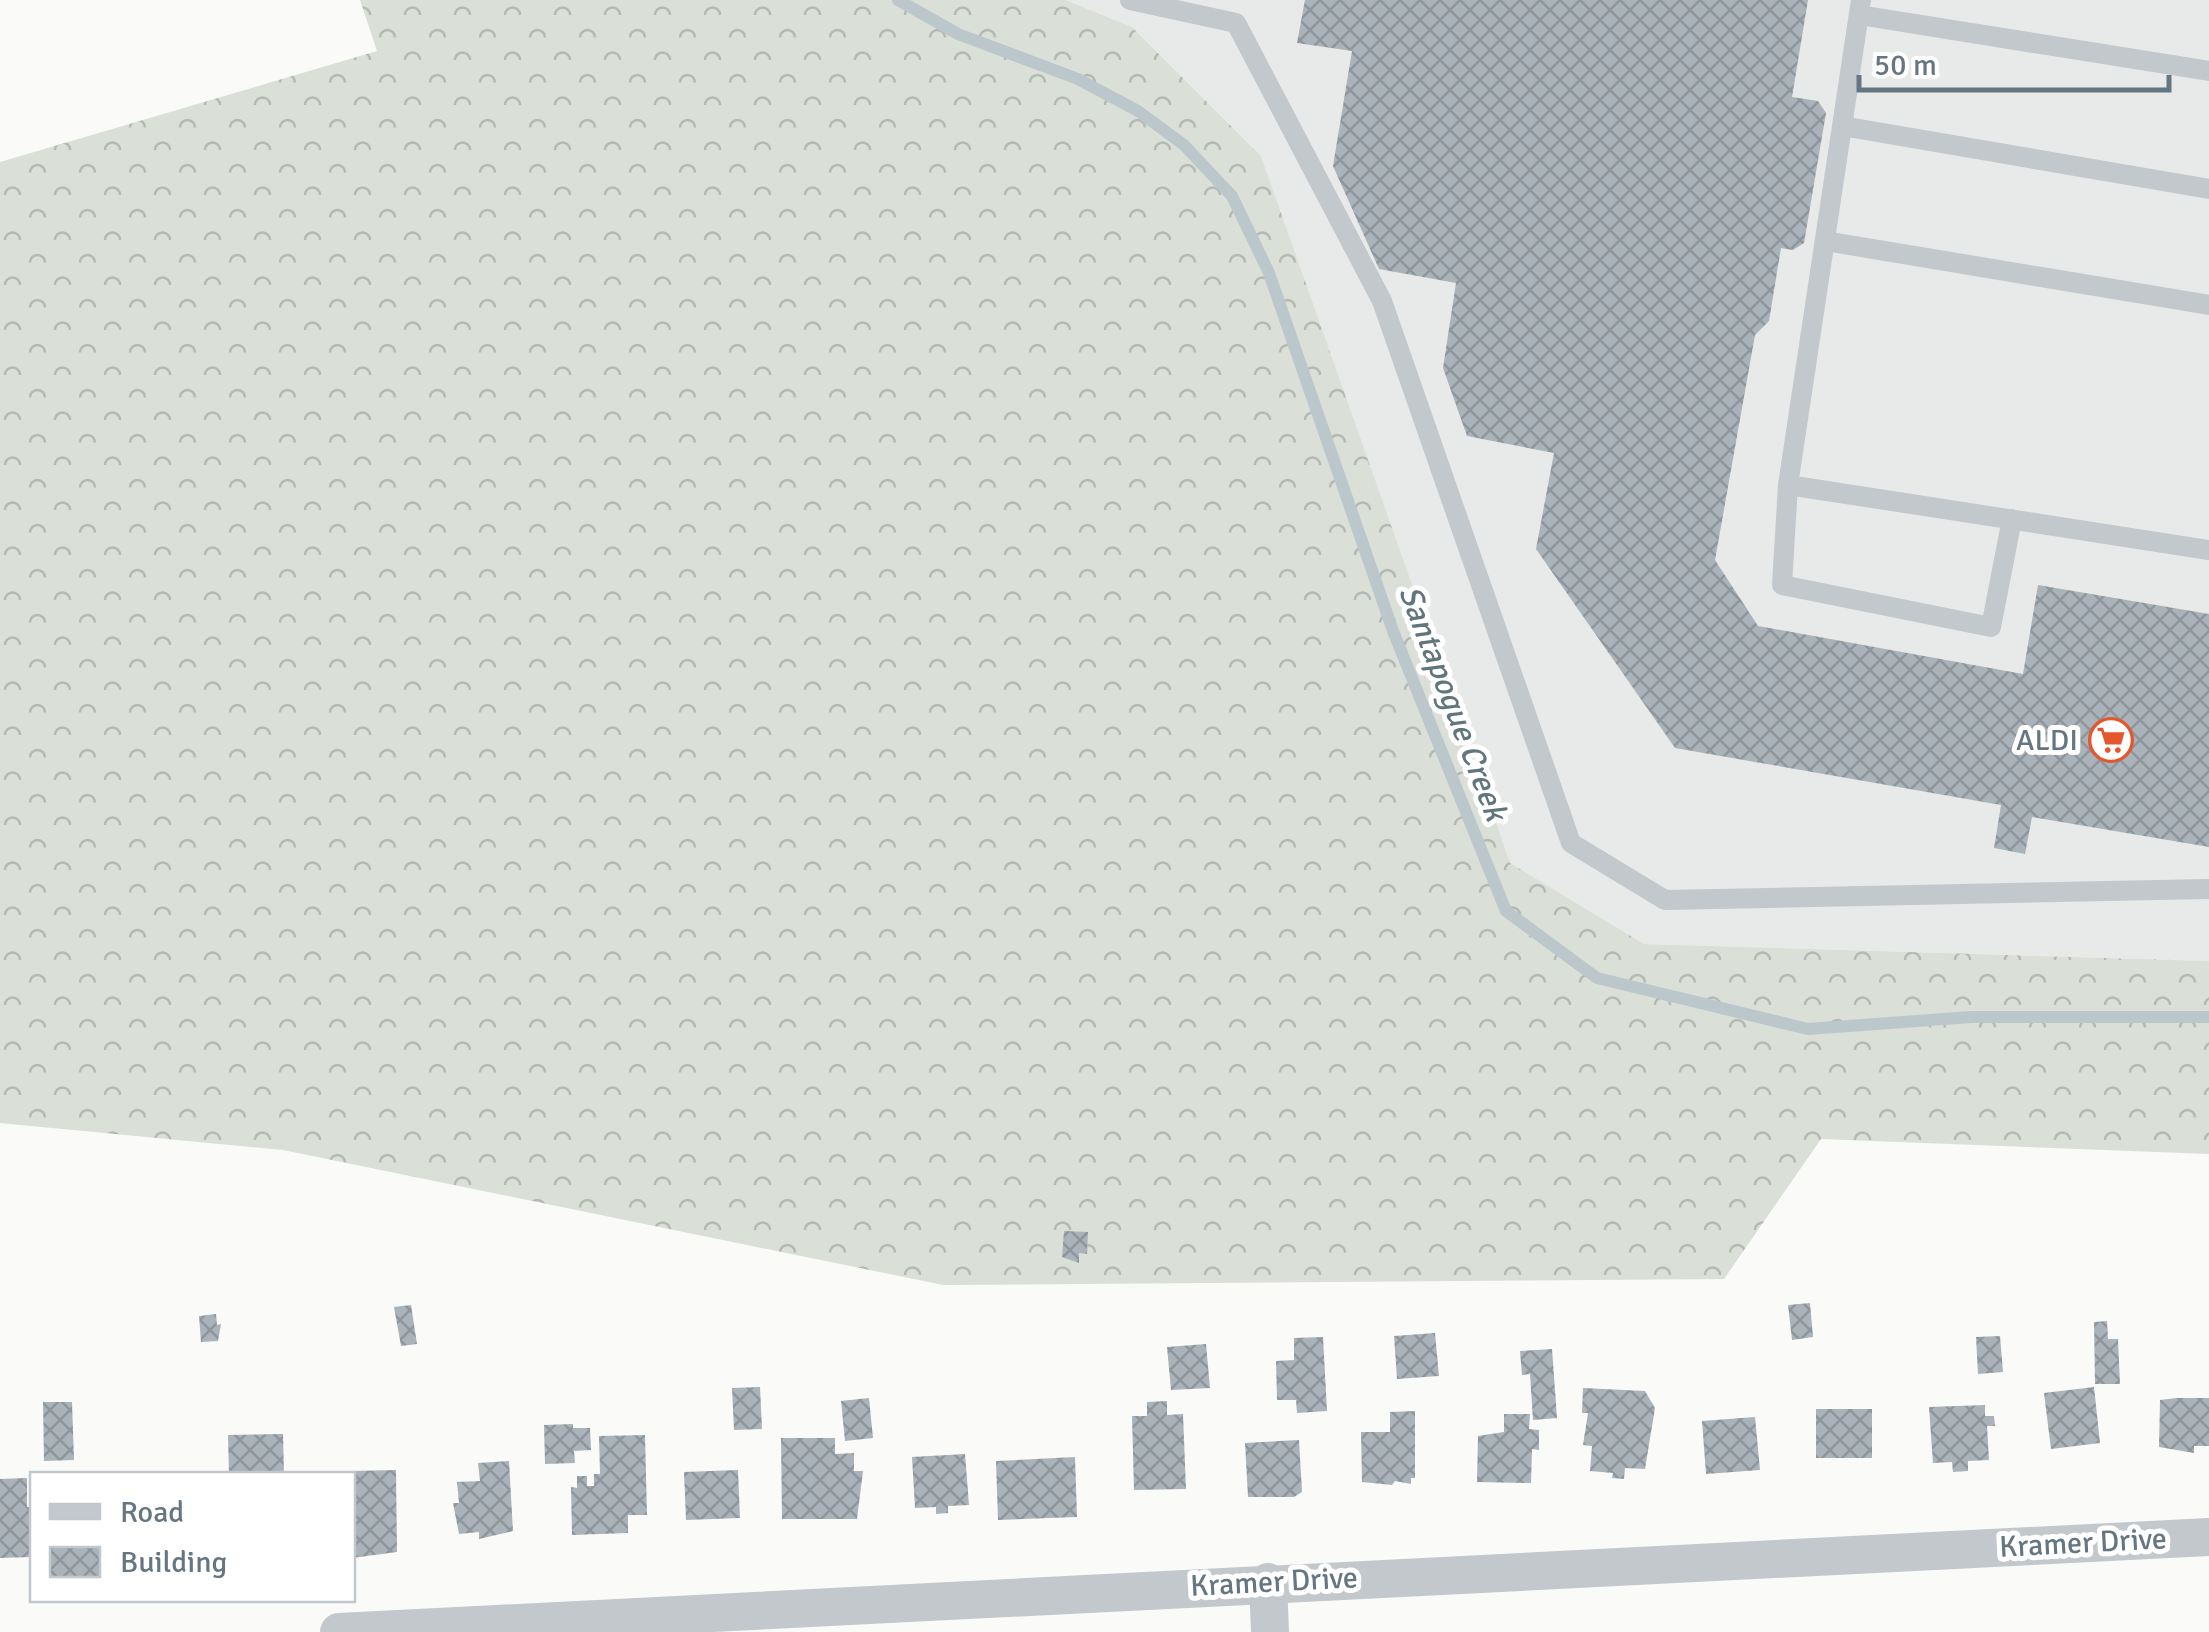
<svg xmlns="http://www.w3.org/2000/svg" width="2209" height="1632" font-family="Signika,sans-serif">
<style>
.built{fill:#e8e9e9}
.forest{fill:url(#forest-crowns)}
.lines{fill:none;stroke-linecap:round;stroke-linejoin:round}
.stream{stroke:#bbc7cb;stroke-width:12}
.building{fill:url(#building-cross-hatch)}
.lane{stroke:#c3c8cc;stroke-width:20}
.street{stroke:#c3c8cc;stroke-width:38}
.labels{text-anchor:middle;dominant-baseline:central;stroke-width:10;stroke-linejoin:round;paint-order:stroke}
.poi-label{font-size:30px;fill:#657683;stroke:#fff;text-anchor:end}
.street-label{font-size:30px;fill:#657683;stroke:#fff}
.water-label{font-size:32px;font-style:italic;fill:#60757c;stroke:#fff}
</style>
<defs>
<pattern id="forest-crowns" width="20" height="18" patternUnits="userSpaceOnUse" patternTransform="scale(2.5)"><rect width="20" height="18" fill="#dadfd7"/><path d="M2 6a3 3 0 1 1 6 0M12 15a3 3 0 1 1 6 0" fill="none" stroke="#b4b9b4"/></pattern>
<pattern id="building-cross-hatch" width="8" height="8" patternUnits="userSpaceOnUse" patternTransform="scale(2.5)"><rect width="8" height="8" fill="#aab3b9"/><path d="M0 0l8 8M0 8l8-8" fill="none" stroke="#8e969c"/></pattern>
</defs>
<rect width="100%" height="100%" fill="#fafaf8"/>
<path class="built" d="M1066,0H2209V961L1644,944L1509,863L1261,156L1132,27Z"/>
<path class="forest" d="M360,0H1066L1132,27L1261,156L1510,863L1644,944L2209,961V1154L1821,1139L1724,1279L943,1285L283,1150L0,1123V162L377,51Z"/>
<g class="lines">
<path class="stream" d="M898,0L958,34L1078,79L1138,111L1184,145L1232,196L1269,273L1393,631L1506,911L1597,978L1808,1029L1971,1017H2209"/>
</g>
<path class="building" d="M1305,0H1808L1792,97L1818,101L1826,113L1804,243L1793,250L1781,248L1769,321L1755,335L1715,560L1758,626L2023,674L2038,585L2209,614V847L2032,817L2025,854L1994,848L2001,805L1675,748L1536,549L1554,453L1467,436L1443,368L1456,283L1379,269L1333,166L1352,51L1297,43Z
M1064,1231L1088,1232L1087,1254L1079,1253V1263L1062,1257Z
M1810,1303L1813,1337L1792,1340L1788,1305Z
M411,1305L417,1344L401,1346L394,1307Z
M216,1314L217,1325L221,1324L218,1341L201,1342L199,1316Z
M2107,1321L2108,1339H2118L2120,1384H2095L2094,1322Z
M1435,1333L1439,1376L1397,1379L1394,1336Z
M2000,1336L2003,1372L1978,1374L1976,1337Z
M1323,1337L1327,1411L1297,1413L1296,1400H1277L1276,1361L1294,1360V1338Z
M1206,1344L1210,1388L1171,1390L1167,1347Z
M1552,1349L1557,1418L1533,1420L1530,1374L1522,1375L1520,1351Z
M760,1387L762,1429L734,1430L732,1388Z
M2094,1387L2100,1443L2051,1449L2044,1393Z
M1583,1388L1645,1391L1655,1408L1645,1469L1625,1468L1624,1479L1612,1478L1613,1473L1590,1471L1592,1446L1583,1445L1588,1413H1582Z
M869,1398L873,1438L845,1441L841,1401Z
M2177,1398H2209V1446H2194V1453L2159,1447L2160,1400Z
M1167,1401V1415L1183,1414L1186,1489L1134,1490L1132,1416H1147V1402Z
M43,1402H72L74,1460L44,1461Z
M1985,1405V1416H1994L1995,1426H1987L1989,1460L1968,1461V1471L1953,1472L1952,1462L1933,1463L1929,1407Z
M1816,1409H1872V1458H1816Z
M1415,1411V1478H1411V1484L1395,1481L1392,1485L1362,1482L1361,1432H1390V1412Z
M1504,1414H1530L1529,1429L1539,1430V1450L1532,1449L1531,1483L1477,1482L1478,1436L1504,1432Z
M1755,1417L1760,1470L1706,1474L1702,1421Z
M573,1424V1428H590L591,1450L574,1451L575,1463L545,1464L544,1425Z
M283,1434L284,1474H229L228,1435Z
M645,1435L647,1515H628V1533L572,1535L571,1487L577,1488V1476H587V1486H594V1474H600L599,1436Z
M781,1438H835V1454L854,1453V1471H863L857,1519H782Z
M1299,1440L1302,1492L1294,1497H1248L1245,1443Z
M965,1454L969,1505L948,1506V1513L936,1514V1507L915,1508L912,1457Z
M1075,1457L1077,1517L998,1520L996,1461Z
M509,1461L513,1531L479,1539V1532L459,1534L453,1503H459L457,1482L480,1481L478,1463Z
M396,1470L397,1552L352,1558V1471Z
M738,1470L740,1518L686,1520L684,1472Z
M27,1478V1507H32V1557L0,1558V1479Z"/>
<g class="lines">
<path class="lane" d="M1130,0L1236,23L1382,301L1571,843L1665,900L2209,889
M1861,0L1788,485L2209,550
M1859,15L2209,71
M1842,126L2209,189
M1825,241L2209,305
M1788,485L1782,585L1991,627L2012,519"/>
<path class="street" d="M1268,1582L1270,1632
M339,1632L2209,1537"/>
</g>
<defs>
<g id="supermarket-ring" transform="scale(2.25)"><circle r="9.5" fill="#fff" stroke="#e4572e" stroke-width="1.5"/><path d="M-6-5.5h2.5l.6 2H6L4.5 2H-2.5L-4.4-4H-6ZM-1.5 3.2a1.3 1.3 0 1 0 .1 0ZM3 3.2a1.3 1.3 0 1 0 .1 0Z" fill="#e4572e"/></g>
</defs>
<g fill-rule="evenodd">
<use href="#supermarket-ring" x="2111" y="740"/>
</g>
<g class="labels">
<g class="poi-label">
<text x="2078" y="740">ALDI</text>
</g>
<g class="street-label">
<text transform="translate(2083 1543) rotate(-3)">Kramer Drive</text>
<text transform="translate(1274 1582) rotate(-3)">Kramer Drive</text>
</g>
<g class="water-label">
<text transform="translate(1453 703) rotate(69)">Santapogue Creek</text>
</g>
</g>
<rect x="30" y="1472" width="325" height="130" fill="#ffffff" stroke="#c1c8cd" stroke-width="2.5"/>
<rect x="50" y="1504" width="50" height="15" fill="#c3c8cc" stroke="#c1c8cd" stroke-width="2.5"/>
<text x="120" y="1522" font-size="30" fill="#657683">Road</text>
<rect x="50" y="1547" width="50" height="30" fill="url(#building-cross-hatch)" stroke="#c1c8cd" stroke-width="2.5"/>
<text x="120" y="1572" font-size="30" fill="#657683">Building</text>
<path d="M1859 75v15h310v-15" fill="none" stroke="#657683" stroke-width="5"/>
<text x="1874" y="75" font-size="30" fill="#657683" stroke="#ffffff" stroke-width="8" paint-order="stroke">50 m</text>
</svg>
